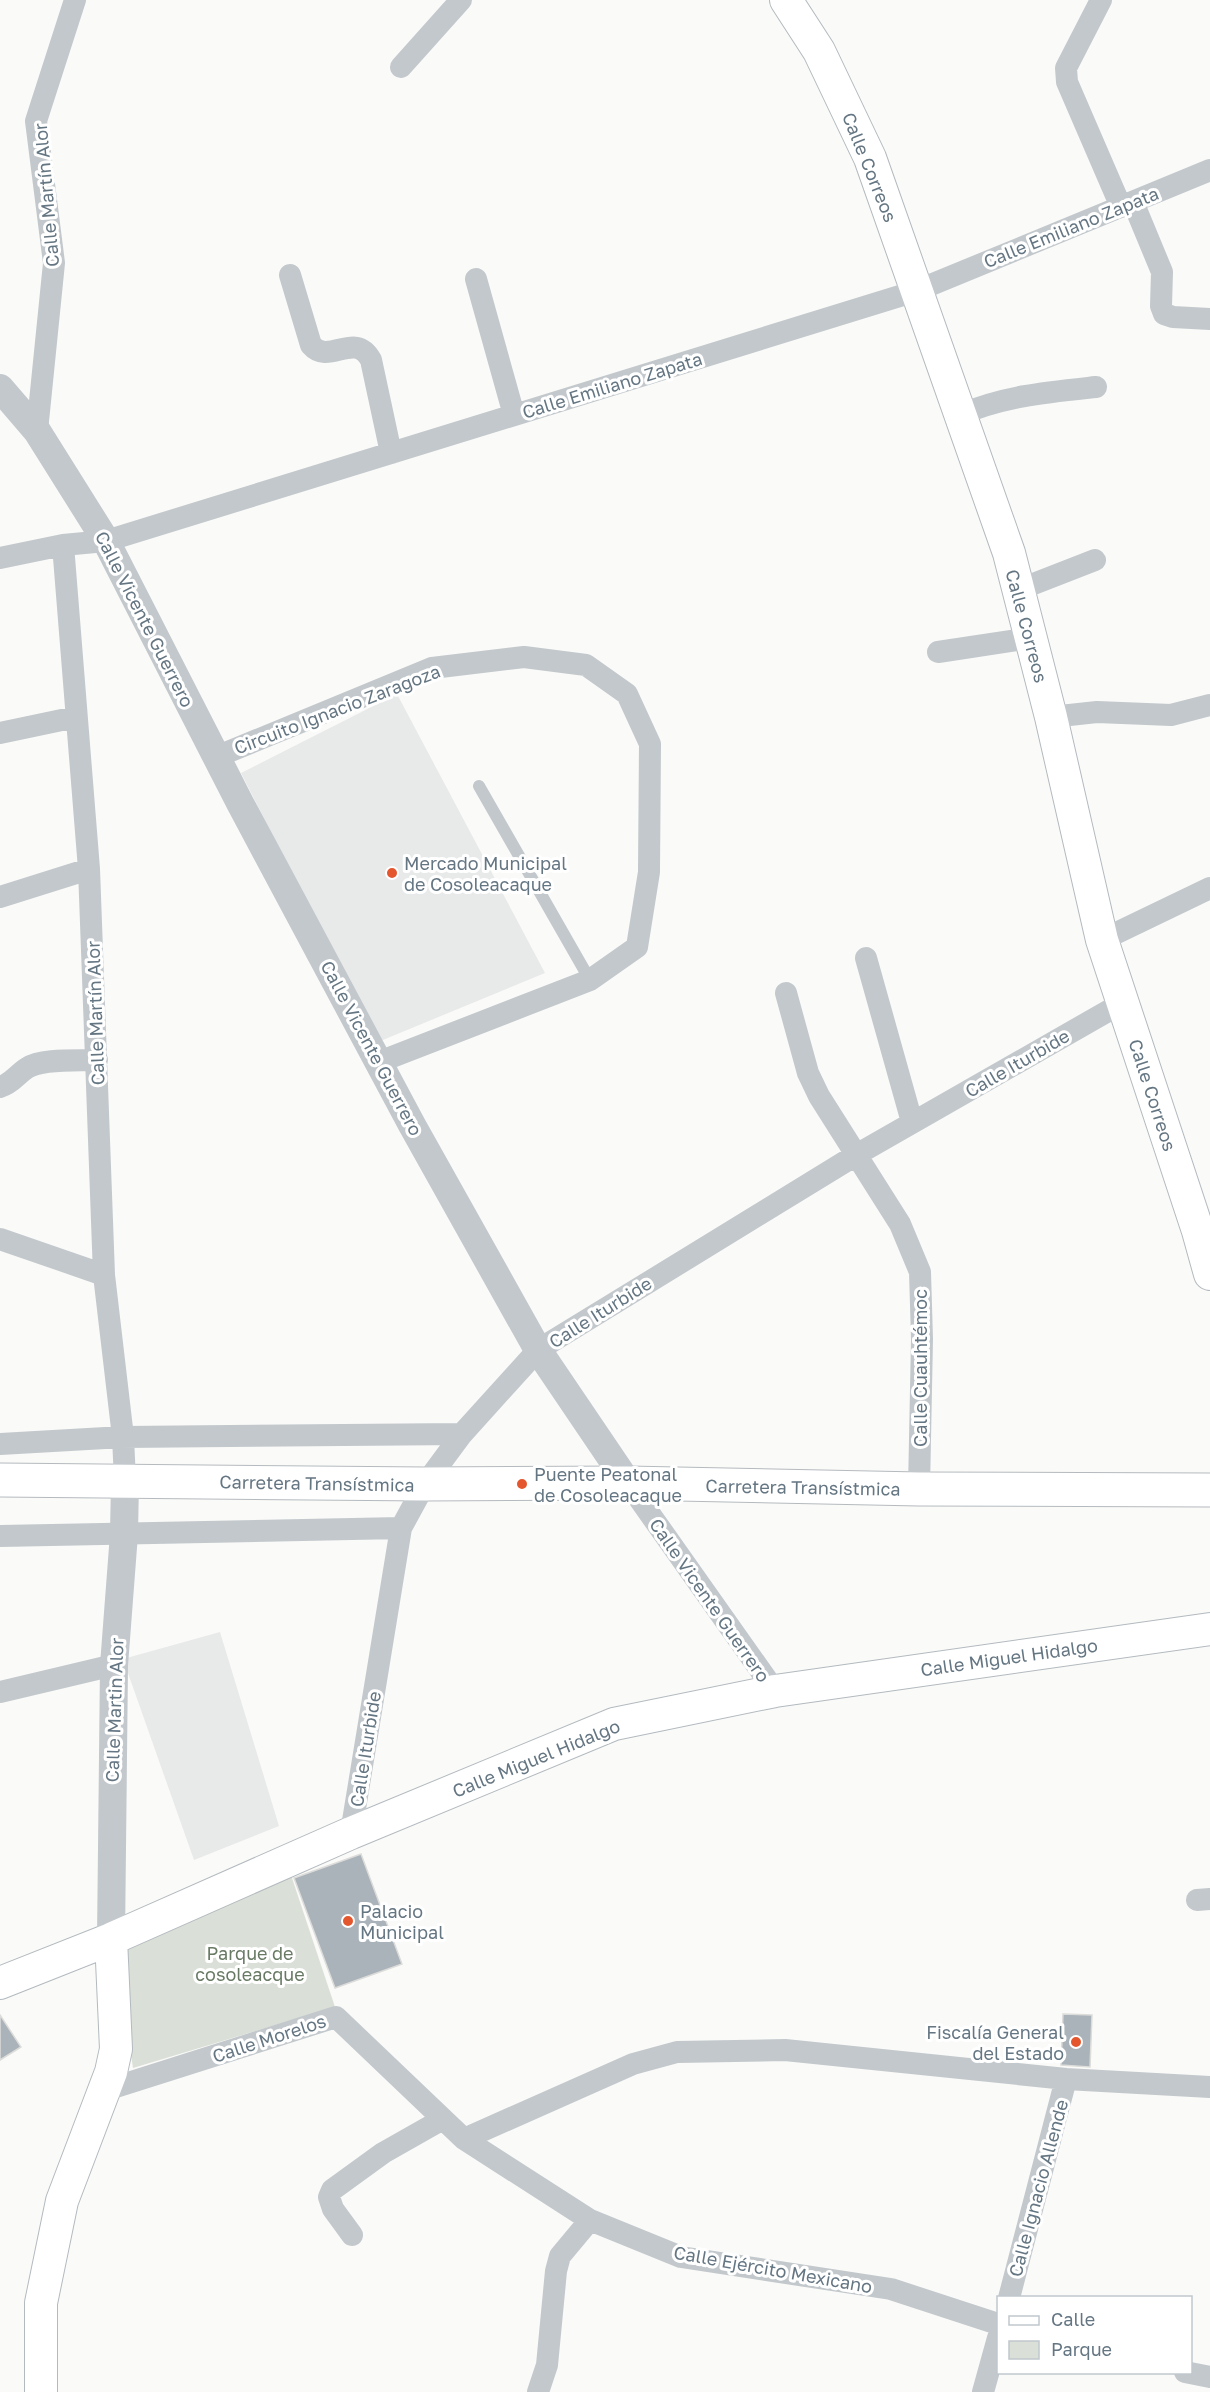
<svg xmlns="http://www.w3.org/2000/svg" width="1210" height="2392" font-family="'Golos Text',sans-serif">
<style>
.built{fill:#e8e9e9}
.green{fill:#dadfd7}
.building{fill:#aab3b9;stroke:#dcdcda;stroke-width:1.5}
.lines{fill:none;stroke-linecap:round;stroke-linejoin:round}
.secondary-casing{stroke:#b3babf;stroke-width:34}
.primary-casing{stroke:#b5babe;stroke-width:35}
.service{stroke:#c3c8cc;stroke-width:12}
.minor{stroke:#c3c8cc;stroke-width:22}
.tertiary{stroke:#c3c8cc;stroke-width:28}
.secondary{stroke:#fff;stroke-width:32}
.primary{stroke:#fff;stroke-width:33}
.poi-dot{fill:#e4572e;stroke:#fff;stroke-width:2}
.labels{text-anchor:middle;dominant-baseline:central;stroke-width:6;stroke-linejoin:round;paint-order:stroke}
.street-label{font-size:18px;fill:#657683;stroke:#fff}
.poi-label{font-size:18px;fill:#657683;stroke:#fff;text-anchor:start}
.park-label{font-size:18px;fill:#687a64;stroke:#fff}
</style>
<rect width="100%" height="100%" fill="#fafaf8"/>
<path class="built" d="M397,694L545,973L378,1042L241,773Z
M220,1632L279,1826L194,1860L123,1659Z"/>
<path class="green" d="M291,1875L335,2007L133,2068L115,1948Z"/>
<path class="building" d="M361,1854L402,1964L335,1988L294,1878Z
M1063,2014L1092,2015L1090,2067L1061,2065Z
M0,2015L21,2047L0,2060Z"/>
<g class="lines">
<g class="secondary-casing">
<path id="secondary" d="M786,0L819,51L870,158L1009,553L1051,717L1102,940L1198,1231L1210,1274
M0,1983L111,1939L351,1833L614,1724L775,1691L1210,1629
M41,2392V2303L62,2201L111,2072L116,2049L111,1939"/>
</g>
<g class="primary-casing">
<path id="primary" d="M0,1480L425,1484L628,1483L919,1489L1210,1490"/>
</g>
<path class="service" d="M479,786L590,980"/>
<path class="minor" d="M1101,0L1066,68L1067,82L1121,207
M401,67L461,0
M1133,202L1162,272L1161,306L1164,314L1173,317L1210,319
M290,275L311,345C329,366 355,330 371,360L391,453
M476,279L514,415
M960,415C1003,396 1049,392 1096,387
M37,431L54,263L36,121L75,0
M63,545L89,869L104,1275L123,1437L125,1481
M0,558L63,545L106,541L916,291L1210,170
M1018,590L1095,560
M938,652L1031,638
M1051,717L1097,712L1171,715L1210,705
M0,733L76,717
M216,757L432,668L524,657L586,665L627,694L650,744L649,872L637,947L590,980L379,1062
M0,897L89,869
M1102,940L1210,888
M866,958L912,1122
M786,993L808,1073L819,1096L900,1224L920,1272L922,1339L919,1489
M0,1087C13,1083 16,1075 27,1068C42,1058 79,1061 97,1060
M0,1239L104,1275
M0,1444L123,1437L462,1434
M628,1483L775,1691
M0,1536L401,1528
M0,1692L114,1665
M351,1833L401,1528L425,1484L462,1434L538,1350L856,1155L1122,1003
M1197,1900L1210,1899
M103,2091L336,2017L464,2139L590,2220L681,2257L891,2289L998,2324
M464,2139L633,2064L677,2052L785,2050L1066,2079L1210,2087
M352,2235L333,2209L329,2197L332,2190L383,2153L443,2119
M1009,2298L1066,2079
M1185,2372L1210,2377
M538,2392L547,2365L556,2271L560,2256L590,2220
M983,2392L998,2338"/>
<path class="tertiary" d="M0,388L37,431L106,541L240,803L412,1125L538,1350L628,1483
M111,1939L114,1665L124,1534L125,1481"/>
<use href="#secondary" class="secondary"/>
<use href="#primary" class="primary"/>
</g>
<g class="poi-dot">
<circle cx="392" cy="873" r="6"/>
<circle cx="522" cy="1484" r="6"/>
<circle cx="348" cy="1921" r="6"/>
<circle cx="1076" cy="2042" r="6"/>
</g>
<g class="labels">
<g class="street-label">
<text transform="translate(870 167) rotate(68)">Calle Correos</text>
<text transform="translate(46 195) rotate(-95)">Calle Martín Alor</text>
<text transform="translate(1071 227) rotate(-22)">Calle Emiliano Zapata</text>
<text transform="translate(612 385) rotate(-17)">Calle Emiliano Zapata</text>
<text transform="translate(145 619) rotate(63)">Calle Vicente Guerrero</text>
<text transform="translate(1027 626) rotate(75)">Calle Correos</text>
<text transform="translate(337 709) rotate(-21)">Circuito Ignacio Zaragoza</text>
<text transform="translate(95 1013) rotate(-92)">Calle Martín Alor</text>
<text transform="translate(372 1048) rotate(62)">Calle Vicente Guerrero</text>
<text transform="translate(1017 1063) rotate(-30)">Calle Iturbide</text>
<text transform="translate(1153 1095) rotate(72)">Calle Correos</text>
<text transform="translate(600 1312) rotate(-32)">Calle Iturbide</text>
<text transform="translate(920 1368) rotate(-90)">Calle Cuauhtémoc</text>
<text transform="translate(317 1483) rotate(1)">Carretera Transístmica</text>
<text transform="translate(803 1487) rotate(1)">Carretera Transístmica</text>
<text transform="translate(710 1600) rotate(55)">Calle Vicente Guerrero</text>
<text transform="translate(1009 1657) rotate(-8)">Calle Miguel Hidalgo</text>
<text transform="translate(114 1710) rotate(-88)">Calle Martin Alor</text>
<text transform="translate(365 1749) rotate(-81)">Calle Iturbide</text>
<text transform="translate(536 1758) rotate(-22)">Calle Miguel Hidalgo</text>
<text transform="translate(269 2038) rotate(-18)">Calle Morelos</text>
<text transform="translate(1038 2188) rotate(-75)">Calle Ignacio Allende</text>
<text transform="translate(773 2269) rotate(10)">Calle Ejército Mexicano</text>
</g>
<g class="poi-label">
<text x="404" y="863">Mercado Municipal<tspan x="404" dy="21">de Cosoleacaque</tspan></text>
<text x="534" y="1474">Puente Peatonal<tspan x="534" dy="21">de Cosoleacaque</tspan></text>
<text x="360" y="1911">Palacio<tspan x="360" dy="21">Municipal</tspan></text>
<text x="1064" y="2032" text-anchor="end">Fiscalía General<tspan x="1064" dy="21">del Estado</tspan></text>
</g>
<g class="park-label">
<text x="250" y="1953">Parque de<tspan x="250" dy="21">cosoleacque</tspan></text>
</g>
</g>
<rect x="997" y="2296" width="195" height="78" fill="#ffffff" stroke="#c1c8cd" stroke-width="1.5"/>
<rect x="1009" y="2316" width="30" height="9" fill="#ffffff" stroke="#c1c8cd" stroke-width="1.5"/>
<text x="1051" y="2326" font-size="18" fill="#657683">Calle</text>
<rect x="1009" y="2341" width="30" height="18" fill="#dadfd7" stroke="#c1c8cd" stroke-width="1.5"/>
<text x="1051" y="2356" font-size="18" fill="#657683">Parque</text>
</svg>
